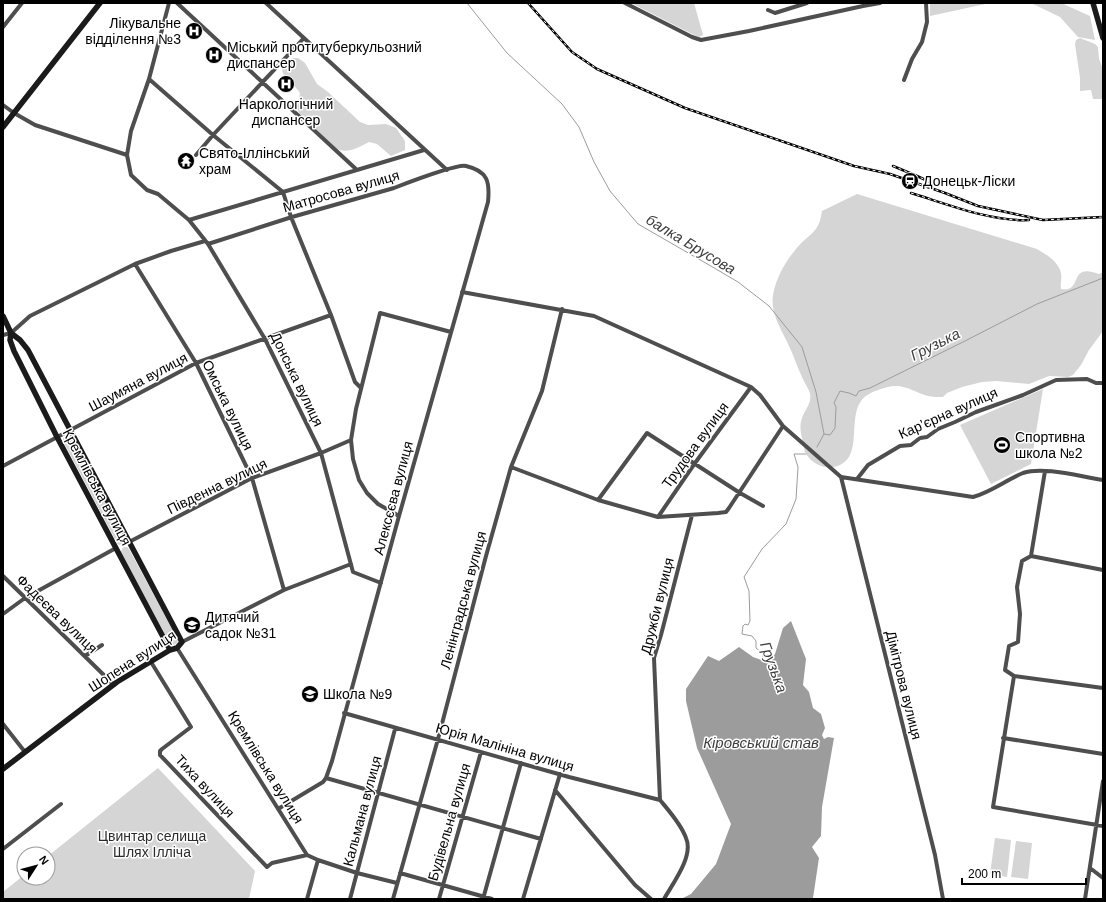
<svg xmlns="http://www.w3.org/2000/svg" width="1106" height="902" font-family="Arial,sans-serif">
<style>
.green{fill:#d5d5d5}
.water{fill:#9c9c9c}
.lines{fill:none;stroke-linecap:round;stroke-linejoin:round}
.stream{stroke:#9c9c9c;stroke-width:1}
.street{stroke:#4e4e4e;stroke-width:4}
.secondary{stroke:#1b1b1b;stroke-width:5.5}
.rail-casing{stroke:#000;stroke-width:2.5}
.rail{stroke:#fff;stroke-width:1;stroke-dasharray:3;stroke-linecap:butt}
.labels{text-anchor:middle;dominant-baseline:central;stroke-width:3;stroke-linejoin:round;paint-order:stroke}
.poi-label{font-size:14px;fill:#000;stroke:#fff;text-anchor:start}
.street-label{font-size:14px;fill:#000;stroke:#fff}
.park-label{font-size:14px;fill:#2c2c2c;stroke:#fff}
.water-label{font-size:15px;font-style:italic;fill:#3d3d3d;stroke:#fff}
</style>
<rect width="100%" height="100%" fill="#fff"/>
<path class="green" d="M631,3H694L703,35L699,37L694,35Z
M930,3H990L930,16Z
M1031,3H1061L1090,16L1095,40L1078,37L1060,17Z
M1080,38L1095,44L1098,47L1099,59L1103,69V99H1093L1091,90L1080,91V78L1075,44L1076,40Z
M293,58H298L305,63L317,84L328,92L360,122L368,125L386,124L396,128L405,141V150L391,156L377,144L369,142C359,147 348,154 337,149L299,113L297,108L300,93C292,80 268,70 293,58Z
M857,194L1037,249C1047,255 1058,261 1061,273C1062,279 1060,284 1061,289C1084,293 1067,262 1099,274L1103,272V331L1089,350L1081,365L1073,375L1068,377L1049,376L1029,384L996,381L982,382L962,387L947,393L943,397C938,397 932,397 928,396C917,393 907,386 896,386C890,386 884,388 878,390C872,392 864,396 861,401C848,419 862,455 840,465C828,471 813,465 806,454C804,451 804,446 803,442C801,434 799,427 802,418C805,409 812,404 810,393C808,388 804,382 802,377C797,367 794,356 789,346C782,330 770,314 773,295C776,278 785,262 796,249C809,233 819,234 822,211Z
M1043,389L1031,464L991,484L960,425Z
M68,435H70L125,540L123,544L119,545L117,543L63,441V438Z
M124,547H127L129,549L178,640L177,643L172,646L170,644L121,552L122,549Z
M158,768L255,871L249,899H3V892L24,875V878H48V856Z
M995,838L1011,840L1007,877L990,874Z
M1016,841L1032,843L1028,879L1011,877Z"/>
<path class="water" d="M791,621L806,659L803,685L809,692L813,708L821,714L825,728L822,735L824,739L828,737L834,738L822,807L821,836L812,847L819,858L813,898L681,899L691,894L716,864L731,824L697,748L686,701V689L708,656L719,661L739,647L753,657L767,662L775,654L783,628Z"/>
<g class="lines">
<path class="stream" d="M467,3L507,53L562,104L579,127L594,162L610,191L638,224L716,269L738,282L769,306L802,347L816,392L824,434
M817,447L824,434L830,435L835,428L836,407L834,403L840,391L849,393L856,396L859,391L870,388L965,341L1037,304L1103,278
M764,661L762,653L756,648V641L752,636L742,634L743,626L745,624L748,625L750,621L749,591L744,577L762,549L786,524L796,499L798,467L794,454H806"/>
<path class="street" d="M169,3L149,79L131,131L127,155L131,175L147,190L158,194L189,220L208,244L265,339L321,453L353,572L381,583
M177,3L357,170
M266,3L447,170
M625,3L692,37L701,40L749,31L863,6L880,3
M768,10L775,13L807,3
M3,27L22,3
M149,79L213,135L283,192L291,217L331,315L355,382L361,388
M904,80L912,59L922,42L927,22L926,3
M3,105L14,113L35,125L127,155
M196,155L213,135L304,38
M189,220L424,150
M208,244C236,235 264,226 292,217C326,207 360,198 394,188C407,183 457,164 466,166C488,171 490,182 488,202L399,516L332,761L326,778L323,782L278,809
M135,264L196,363L252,478L284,590
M462,292L594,316L751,387L760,395L783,426L841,477
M3,335L11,333L30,316L135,264L171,251L205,241
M3,466L196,363L331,315
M511,467L598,500L658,517L718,513L726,512L729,508L783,426
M841,477L935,855L943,899
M841,477L973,497C991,492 1006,480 1023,473C1044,466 1081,477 1103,480
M857,479L868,465L900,446L911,445L920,438L927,437L938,429L955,422L976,412L1023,395L1056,380L1087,379L1096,383H1103
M598,500L647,433L740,493L763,506
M399,516L378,504L367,493L359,480L353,459L351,440L356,409L380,313L451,332
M658,517L695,463L751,387
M129,542L252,478L321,453L351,440
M1031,556L1022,561L1017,587L1020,614L1018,642L1009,646L1005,670L1014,676L1103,688
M1031,556L1045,471
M1031,556L1103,570
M3,576L114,685
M3,614L25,598L116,548
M182,642L284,590L351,564
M177,648L307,855L318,860L357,873L397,883
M85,656L102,645
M151,662L191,727L162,749L160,751V755L267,867L272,863L307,855
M1014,676L993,807L1103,826
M344,713L569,777L660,800
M3,724L25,752
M1003,738L1103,754
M326,778L541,839
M555,790L635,885L651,899
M660,800L654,658L661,635L692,515
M660,800C669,811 681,824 686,838C694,856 673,883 664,899
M3,849L61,804
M1090,868L1103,878
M400,873L492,899
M307,899L318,860
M350,899L395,729
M393,899L438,739L486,556L511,467L542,391L562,309
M439,899L481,752
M483,899L521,763
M523,899L560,774
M1085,899L1103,781"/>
<path class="secondary" d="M1093,3L1103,38
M3,127L100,3
M3,316L11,333L20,340L28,350L182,642L177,648L170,650L117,682L3,769
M11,333L10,340L14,351L57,437L170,650"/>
<g class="rail-casing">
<path id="rail" d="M528,3L572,52L597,69L685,108L854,166L890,174L945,193L978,206L1043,220L1103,217
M893,166L917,176L932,183
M911,193C947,204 992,222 1029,220"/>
</g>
<use href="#rail" class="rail"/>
</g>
<defs>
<g id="hospital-disc" transform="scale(0.9)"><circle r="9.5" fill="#000" stroke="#fff"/><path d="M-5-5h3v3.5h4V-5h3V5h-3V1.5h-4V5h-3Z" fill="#fff"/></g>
<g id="temple-disc" transform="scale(0.9)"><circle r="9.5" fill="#000" stroke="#fff"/><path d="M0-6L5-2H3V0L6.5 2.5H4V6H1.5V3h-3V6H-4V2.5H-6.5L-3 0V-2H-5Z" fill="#fff"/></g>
<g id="station-disc" transform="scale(0.9)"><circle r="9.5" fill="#000" stroke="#fff"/><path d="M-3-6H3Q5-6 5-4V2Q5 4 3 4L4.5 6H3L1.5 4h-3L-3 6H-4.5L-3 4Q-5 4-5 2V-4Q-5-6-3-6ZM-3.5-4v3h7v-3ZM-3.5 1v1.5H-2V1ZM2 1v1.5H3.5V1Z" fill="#fff"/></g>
<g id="stadium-disc" transform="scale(0.9)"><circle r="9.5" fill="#000" stroke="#fff"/><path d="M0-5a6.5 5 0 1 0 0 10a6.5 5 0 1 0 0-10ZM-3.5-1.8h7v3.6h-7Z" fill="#fff"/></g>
<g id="school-disc" transform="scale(0.9)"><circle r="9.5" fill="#000" stroke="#fff"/><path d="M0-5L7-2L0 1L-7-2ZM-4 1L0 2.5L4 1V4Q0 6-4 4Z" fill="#fff"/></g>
</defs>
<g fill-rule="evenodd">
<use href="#hospital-disc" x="194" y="31"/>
<use href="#hospital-disc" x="214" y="55"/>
<use href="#hospital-disc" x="286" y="84"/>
<use href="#temple-disc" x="186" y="161"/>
<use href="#station-disc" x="910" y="181"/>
<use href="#stadium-disc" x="1002" y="445"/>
<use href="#school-disc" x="192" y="625"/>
<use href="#school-disc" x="310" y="694"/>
</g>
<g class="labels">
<g class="poi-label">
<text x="181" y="23" text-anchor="end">Лікувальне<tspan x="181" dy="16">відділення №3</tspan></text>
<text x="227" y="47">Міський протитуберкульозний<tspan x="227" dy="16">диспансер</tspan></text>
<text x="286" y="104" text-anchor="middle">Наркологічний<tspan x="286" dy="16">диспансер</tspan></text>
<text x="199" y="153">Свято-Іллінський<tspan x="199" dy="16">храм</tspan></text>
<text x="923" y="181">Донецьк-Ліски</text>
<text x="1015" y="437">Спортивна<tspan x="1015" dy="16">школа №2</tspan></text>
<text x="205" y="617">Дитячий<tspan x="205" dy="16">садок №31</tspan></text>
<text x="323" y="694">Школа №9</text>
</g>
<g class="street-label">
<text transform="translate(341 191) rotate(-16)">Матросова вулиця</text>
<text transform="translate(297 379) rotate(64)">Донська вулиця</text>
<text transform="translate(138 382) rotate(-28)">Шаумяна вулиця</text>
<text transform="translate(228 405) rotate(64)">Омська вулиця</text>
<text transform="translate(948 413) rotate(-24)">Кар’єрна вулиця</text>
<text transform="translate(695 445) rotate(-54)">Трудова вулиця</text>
<text transform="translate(217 486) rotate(-26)">Південна вулиця</text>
<text transform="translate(97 487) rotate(62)">Кремлівська вулиця</text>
<text transform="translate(393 498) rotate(-75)">Алексєєва вулиця</text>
<text transform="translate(463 600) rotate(-75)">Ленінградська вулиця</text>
<text transform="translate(657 606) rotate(-76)">Дружби вулиця</text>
<text transform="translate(57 614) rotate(44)">Фадеєва вулиця</text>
<text transform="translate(132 661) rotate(-33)">Шопена вулиця</text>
<text transform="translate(904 685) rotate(76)">Дімітрова вулиця</text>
<text transform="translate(505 747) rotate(16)">Юрія Малініна вулиця</text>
<text transform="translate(266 767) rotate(58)">Кремлівська вулиця</text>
<text transform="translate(205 786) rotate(47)">Тиха вулиця</text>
<text transform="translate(362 811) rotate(-75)">Кальмана вулиця</text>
<text transform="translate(449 822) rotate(-74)">Будівельна вулиця</text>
</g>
<g class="park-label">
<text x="152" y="836">Цвинтар селища<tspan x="152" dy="16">Шлях Ілліча</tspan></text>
</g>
<g class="water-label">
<text transform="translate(691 244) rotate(31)">балка Брусова</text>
<text transform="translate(935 344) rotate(-27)">Грузька</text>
<text transform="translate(774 667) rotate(70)">Грузька</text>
<text x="761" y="742">Кіровський став</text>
</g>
</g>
<rect width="1106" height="902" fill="none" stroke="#000000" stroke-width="8"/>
<g transform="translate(36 866) rotate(54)"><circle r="19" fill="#ffffff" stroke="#999999"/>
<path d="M0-3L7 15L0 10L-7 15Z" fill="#000000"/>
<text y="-6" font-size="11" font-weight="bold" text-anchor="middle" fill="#000000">N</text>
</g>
<path d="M962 878v6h124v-6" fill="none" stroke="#000000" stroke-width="2"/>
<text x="968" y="878" font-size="12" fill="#000000" stroke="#ffffff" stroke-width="3" paint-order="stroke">200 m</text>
</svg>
